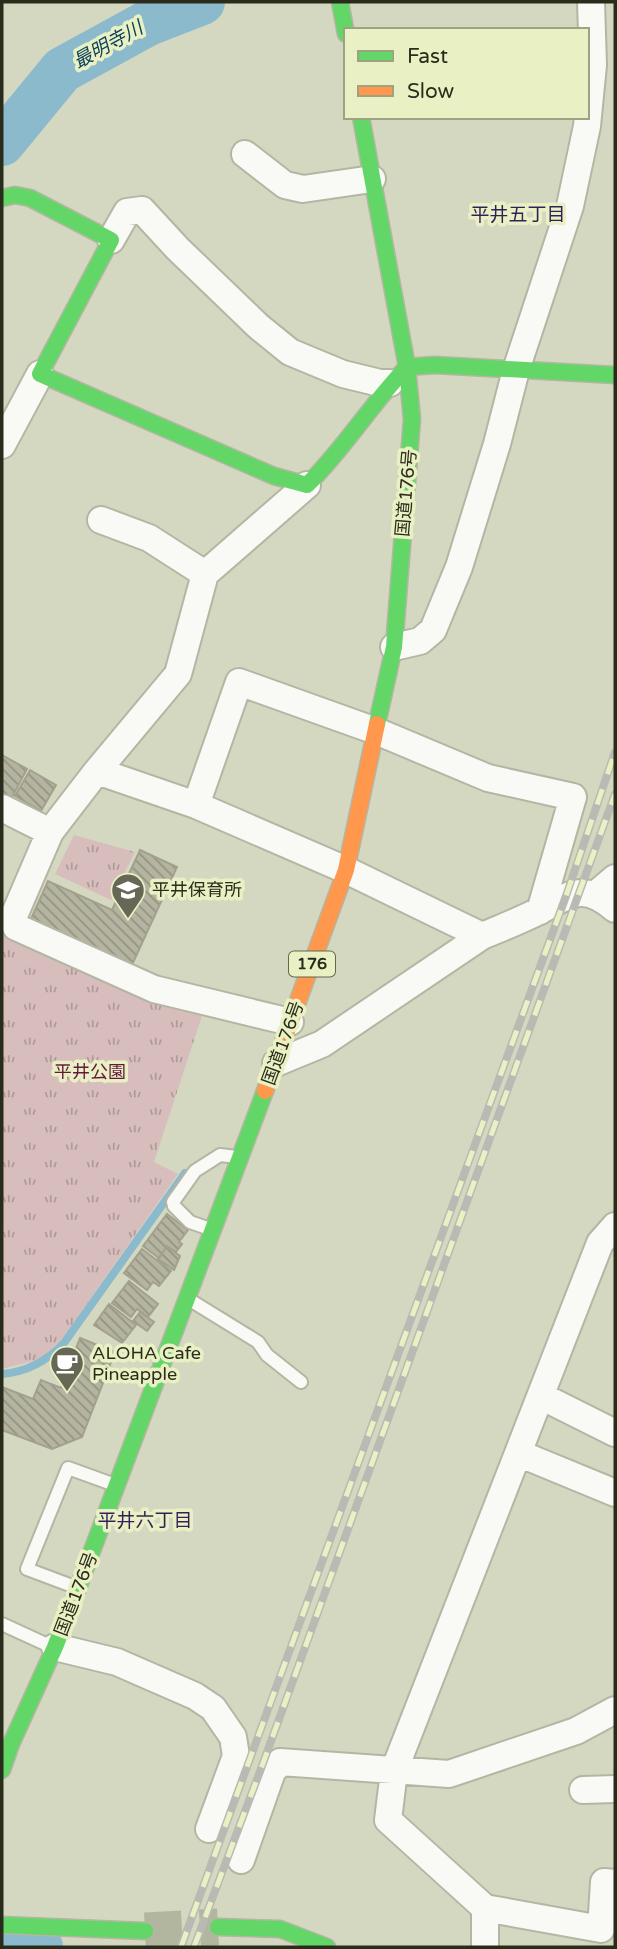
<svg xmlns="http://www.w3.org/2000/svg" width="617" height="1949" font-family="'Varela Round','Noto Sans JP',sans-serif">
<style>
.park{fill:url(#park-tufts)}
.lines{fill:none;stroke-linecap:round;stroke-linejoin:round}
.stream{stroke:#8cbacd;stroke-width:8}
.river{stroke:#8cbacd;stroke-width:46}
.building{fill:url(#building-back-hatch);stroke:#a2a18e;stroke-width:2}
.secondary-tunnel{stroke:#b3b69f;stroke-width:37;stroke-dasharray:37 18;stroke-linecap:butt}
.lane-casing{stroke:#b4b6a3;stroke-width:16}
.street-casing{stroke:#b4b6a3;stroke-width:30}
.fast-casing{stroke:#b4b6a3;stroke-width:19}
.slow-casing{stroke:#b4b6a3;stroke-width:19}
.lane{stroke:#f9f9f6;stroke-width:12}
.street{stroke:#f9f9f6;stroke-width:26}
.fast{stroke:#63d668;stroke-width:16}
.slow{stroke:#ff974d;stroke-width:16}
.rail-casing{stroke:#babab4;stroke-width:8}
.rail{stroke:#e9f0c3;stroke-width:5;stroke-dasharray:16;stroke-linecap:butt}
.labels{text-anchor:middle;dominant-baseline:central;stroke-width:7;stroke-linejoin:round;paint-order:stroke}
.shield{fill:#e9f0c3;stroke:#63674d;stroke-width:2}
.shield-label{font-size:16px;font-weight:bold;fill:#2a2c1b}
.street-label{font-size:18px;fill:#2a2c1b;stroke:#e9f0c3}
.poi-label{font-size:18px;fill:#2a2c1b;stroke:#e9f0c3;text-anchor:start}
.park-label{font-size:18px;fill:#65173d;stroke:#e9f0c3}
.water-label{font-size:19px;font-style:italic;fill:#0b415b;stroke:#e9f0c3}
.neighbourhood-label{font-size:19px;fill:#331f59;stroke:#e9f0c3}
</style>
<defs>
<pattern id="park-tufts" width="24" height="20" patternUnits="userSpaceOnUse" patternTransform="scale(1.75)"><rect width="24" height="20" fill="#d8bdbd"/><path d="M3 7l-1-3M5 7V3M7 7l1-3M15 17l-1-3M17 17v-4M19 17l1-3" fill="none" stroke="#af9a99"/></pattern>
<pattern id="building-back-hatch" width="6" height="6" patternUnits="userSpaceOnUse" patternTransform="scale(1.75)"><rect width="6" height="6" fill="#b5b4a1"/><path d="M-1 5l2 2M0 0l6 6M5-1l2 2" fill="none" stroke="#939382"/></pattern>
</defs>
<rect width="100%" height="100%" fill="#d5d8c0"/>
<path class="park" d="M74,835L135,852L111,900L55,874Z
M2,934L153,1001L203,1013L154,1162L178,1174L62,1339L41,1359L2,1369Z"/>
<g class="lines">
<path class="stream" d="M2,1374C27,1372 47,1361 64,1343L185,1173"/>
<path class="river" d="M2,143L62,70L148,23L202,2
M16,1947L33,1944L40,1947"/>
</g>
<path class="building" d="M2,755L27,769L11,799L2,794Z
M30,770L56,785L41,811L15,796Z
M140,850L177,867L132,965L31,919L48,881L112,910Z
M167,1214L188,1230L179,1242L182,1244L176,1252L167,1246L159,1258L143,1246Z
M167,1246L180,1256L174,1270L158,1259Z
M142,1249L171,1271L159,1286L153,1282L147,1290L124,1273Z
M129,1281L158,1304L148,1317L137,1309L131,1317L112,1303Z
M109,1304L136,1325L122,1343L94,1325Z
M140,1312L154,1322L147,1331L133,1321Z
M80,1338L115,1352L82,1437L52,1449L2,1430V1387L33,1399L41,1380L61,1388Z"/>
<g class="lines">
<path class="secondary-tunnel" d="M145,1931L218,1927"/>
<g class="lane-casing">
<path id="lane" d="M210,1229L190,1222L174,1206L173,1202L195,1171L220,1155L237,1157
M190,1300L258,1342L267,1355L301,1382
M75,1587L27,1569L68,1468L115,1485
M2,1624L52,1647"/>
</g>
<g class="street-casing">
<path id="street" d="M245,154L285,185L303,189L372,179
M111,240L127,212L142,210L178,249L258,326L290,352L343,374L380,383H390
M2,445L40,374
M101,520L149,538L205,574
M394,647L420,641L433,630L459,567L497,444L516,370L570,206L587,126L593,65L591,2
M97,771L196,805L346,870L482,936
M196,805L239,682L376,731L488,778L573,797L540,911
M2,808L50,832
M595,895L615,878
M290,1022L154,989L16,927L13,918L50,832L97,771L178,674L205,574L307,485
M276,1063L322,1044L482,936C501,928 519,921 537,912C570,895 582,881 615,909
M541,1396L615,1433
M518,1453L615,1493
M55,1647L117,1662L195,1696L213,1708L233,1737L236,1756L209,1829
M583,1790L615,1789
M241,1860L272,1772L280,1762L449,1774L576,1731L615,1710
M485,1908L601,1929L604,1882L615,1883
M485,1947V1908L388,1820L394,1771L600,1243L615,1226"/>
</g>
<g class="fast-casing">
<path id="fast" d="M340,2L346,34
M361,117L407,367L412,419L394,647L377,724
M2,198L15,195L30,198L111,240L40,374L274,476L307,485C344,449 371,404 407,367L435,365L615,375
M2,1770L11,1744L55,1647L78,1588L265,1091
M2,1925L145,1931
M218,1927L280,1929L327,1947"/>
</g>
<g class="slow-casing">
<path id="slow" d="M265,1091L346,870L377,724"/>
</g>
<use href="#lane" class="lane"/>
<use href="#street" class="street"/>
<use href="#fast" class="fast"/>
<use href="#slow" class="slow"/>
<g class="rail-casing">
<path id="rail" d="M181,1947L566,896L615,752
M194,1947L262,1766L615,794"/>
</g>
<use href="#rail" class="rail"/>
</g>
<defs>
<g id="school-pin" transform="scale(1.75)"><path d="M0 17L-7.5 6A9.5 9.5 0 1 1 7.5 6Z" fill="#666855" stroke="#e9f0c3"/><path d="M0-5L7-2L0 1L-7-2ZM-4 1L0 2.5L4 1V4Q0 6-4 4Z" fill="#fff"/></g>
<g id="cafe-pin" transform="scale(1.75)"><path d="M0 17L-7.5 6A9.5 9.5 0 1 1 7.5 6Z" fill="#666855" stroke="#e9f0c3"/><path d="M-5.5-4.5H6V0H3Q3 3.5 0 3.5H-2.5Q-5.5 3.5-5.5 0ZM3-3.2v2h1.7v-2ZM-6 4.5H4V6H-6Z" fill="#fff"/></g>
</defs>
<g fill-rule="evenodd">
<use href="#school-pin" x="128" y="890"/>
<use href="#cafe-pin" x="67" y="1363"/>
</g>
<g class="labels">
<rect class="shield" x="289" y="951.5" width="46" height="25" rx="5"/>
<g class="shield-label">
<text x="312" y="964">176</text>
</g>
<g class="street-label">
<text transform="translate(406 493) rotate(-85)">国道176号</text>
<text transform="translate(283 1043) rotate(-70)">国道176号</text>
<text transform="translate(76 1594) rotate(-69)">国道176号</text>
</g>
<g class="poi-label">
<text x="152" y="890">平井保育所</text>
<text x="92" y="1353">ALOHA Cafe<tspan x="92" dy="21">Pineapple</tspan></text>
</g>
<g class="park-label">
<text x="90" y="1072">平井公園</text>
</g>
<g class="water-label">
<text transform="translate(108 45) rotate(-29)">最明寺川</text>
</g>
<g class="neighbourhood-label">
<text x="518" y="215">平井五丁目</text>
<text x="145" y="1521">平井六丁目</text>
</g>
</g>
<rect width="617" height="1949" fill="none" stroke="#2a2c1b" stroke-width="7"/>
<rect x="344" y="28" width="245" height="91" fill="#e9f0c3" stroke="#9da280" stroke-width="2"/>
<rect x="358" y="51" width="35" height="10" fill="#63d668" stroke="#9da280" stroke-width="2"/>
<text x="407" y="63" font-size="21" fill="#2a2c1b">Fast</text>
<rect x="358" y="86" width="35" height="10" fill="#ff974d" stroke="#9da280" stroke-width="2"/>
<text x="407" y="98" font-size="21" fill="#2a2c1b">Slow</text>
</svg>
